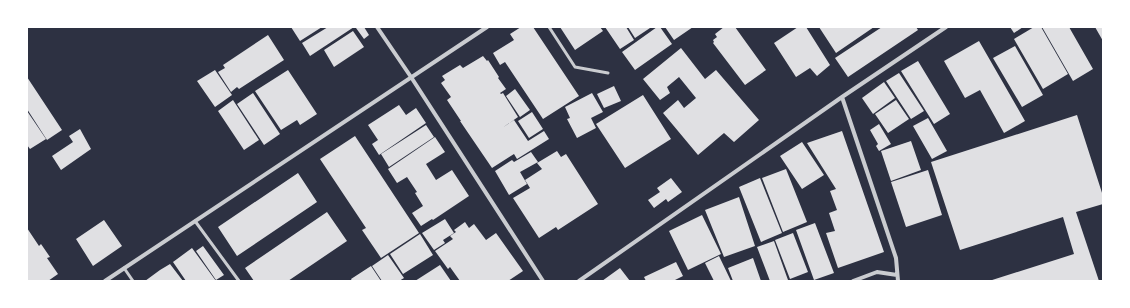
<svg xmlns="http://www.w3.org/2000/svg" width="1130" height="308" font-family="'Public Sans',sans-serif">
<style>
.building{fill:#e0e0e3}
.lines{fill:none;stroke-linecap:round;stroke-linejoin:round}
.service{stroke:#caccd0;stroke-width:3}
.minor{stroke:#caccd0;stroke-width:4}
</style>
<rect width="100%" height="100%" fill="#2d3142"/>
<path class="building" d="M291,27H322L300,41Z
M328,27L332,28L354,27L310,56L302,43Z
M358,27H364L369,35L364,39L356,28Z
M521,27H533L579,96L543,119L505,62L500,65L493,53L514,40L510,34Z
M560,27H600L603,31L575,50Z
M605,27H626L634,40L620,49Z
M628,27H649L650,28L635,38Z
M657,27H660L672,44L635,70L622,52Z
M665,27H693L674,40Z
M724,27H735L766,70L745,85L713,43L714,42L713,40L717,37L715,34Z
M798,27H806L830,65L817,76L810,68L796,77L774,43Z
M819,27H874L836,53Z
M882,27H916L918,30L848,77L835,58Z
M1010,27H1023L1014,33Z
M1034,27H1041L1068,74L1043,89L1014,39Z
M1042,27H1069L1093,69L1073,81Z
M1095,27H1103V41Z
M353,31L364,47L334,67L324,50Z
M268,35L284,60L239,89L237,87L231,92L218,72L225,68L223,65Z
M979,41L1025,121L1004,133L980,90L965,98L944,61Z
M1015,46L1043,95L1022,107L993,58Z
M681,48L705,79L716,70L759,120L734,142L724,133L698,155L663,113L678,100L684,108L696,98L679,77L667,87L670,93L660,100L643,79Z
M483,56L487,61L488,60L499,77L498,78L506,89L500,93L501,94L503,93L518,117L502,128L514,120L528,141L544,131L549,139L517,159L514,154L492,168L460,121H461L447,100L451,97L441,83L445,80L442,76L460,65L463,68Z
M918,61L950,114L934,124L901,71Z
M215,70L232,95L215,107L197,81Z
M288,70L317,114L300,125L297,120L281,130L255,91Z
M899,73L924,111L911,119L886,81Z
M27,77L62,130L47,140L27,109Z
M884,82L895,98L873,114L862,98Z
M614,86L621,101L604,108L597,94Z
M515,89L530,110L520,117L506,96Z
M253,93L280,134L264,145L237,104Z
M592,93L603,112L591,118L596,128L577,138L567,119L570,118L565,107Z
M643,95L671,139L625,168L596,124Z
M233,100L259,140L244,150L218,111Z
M896,100L909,119L888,133L875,114Z
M399,105L406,115L416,108L426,123L379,155L372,144L378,140L368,125Z
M27,111L46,139L30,149L27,145Z
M532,112L543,129L529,138L518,121Z
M1077,115L1103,196V204L1076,212L1099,281H989L1074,254L1063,217L960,250L931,162Z
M928,118L947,151L932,159L913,126Z
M879,124L891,144L879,151L876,146L878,144L870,130Z
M426,125L434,137L389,167L381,154Z
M80,129L91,149L61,170L52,156L73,142L69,136Z
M842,131L884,252L838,268L826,233L835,231L829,213L837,210L830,191L836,189L807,143Z
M355,136L419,233L381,258L362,230L366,228L320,159Z
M435,137L445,152L426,164L436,180L452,170L469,196L433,220L432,219L421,226L412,213L423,206L415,193L417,192L407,177L397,183L388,169Z
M911,141L921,170L891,181L881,151Z
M802,142L824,175L802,189L780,156Z
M557,151L561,157L566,154L598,204L558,230L556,227L539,238L513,198L530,188L525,180L542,169L537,163Z
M531,152L538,162L520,172L527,184L509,195L495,171L512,160L514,162Z
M786,169L807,222L783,232L762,178Z
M928,170L942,215L906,227L891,182Z
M298,173L317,202L237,256L218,227Z
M671,178L682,192L668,202L666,199L654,208L648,200L660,192L657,188Z
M760,178L782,233L761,242L739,187Z
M739,197L755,246L724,257L705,210Z
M327,212L347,241L288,281H254L245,268Z
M702,215L721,254L688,270L669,231Z
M445,219L454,233L443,240L445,243L434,250L422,233Z
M104,220L122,246L93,266L76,239Z
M465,222L469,228L474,224L486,240L496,233L523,271L508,281H460L450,267L448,269L435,251L453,239L450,236L456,232L454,230Z
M815,223L834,273L814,280L796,230Z
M27,228L39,246L41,244L50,257L47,258L58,274L48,281H27Z
M793,233L808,272L790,279L775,240Z
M420,234L433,255L403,274L390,254Z
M774,241L788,280L784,281H770L757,247Z
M203,246L224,275L216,280L196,251Z
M192,248L216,281H186L173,262Z
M388,255L404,278L399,281H382L372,266Z
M719,256L731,281H714L705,263Z
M753,258L761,281H733L728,268Z
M676,262L683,276L673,281H646L644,277Z
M170,264L183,281H145L160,270Z
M440,265L451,281H415Z
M371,266L381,281H352L351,279Z
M620,268L630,281H602Z"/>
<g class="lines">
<path class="service" d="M549,27L575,67L608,73
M195,221L239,281
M124,268L133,281"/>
<path class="minor" d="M377,27L411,77L543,281
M842,97L896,258L898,281
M105,281L487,27
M579,281L842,97L946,27
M853,281L877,272L897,275"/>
</g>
<rect width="1130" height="308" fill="none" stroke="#ffffff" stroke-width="56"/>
</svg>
